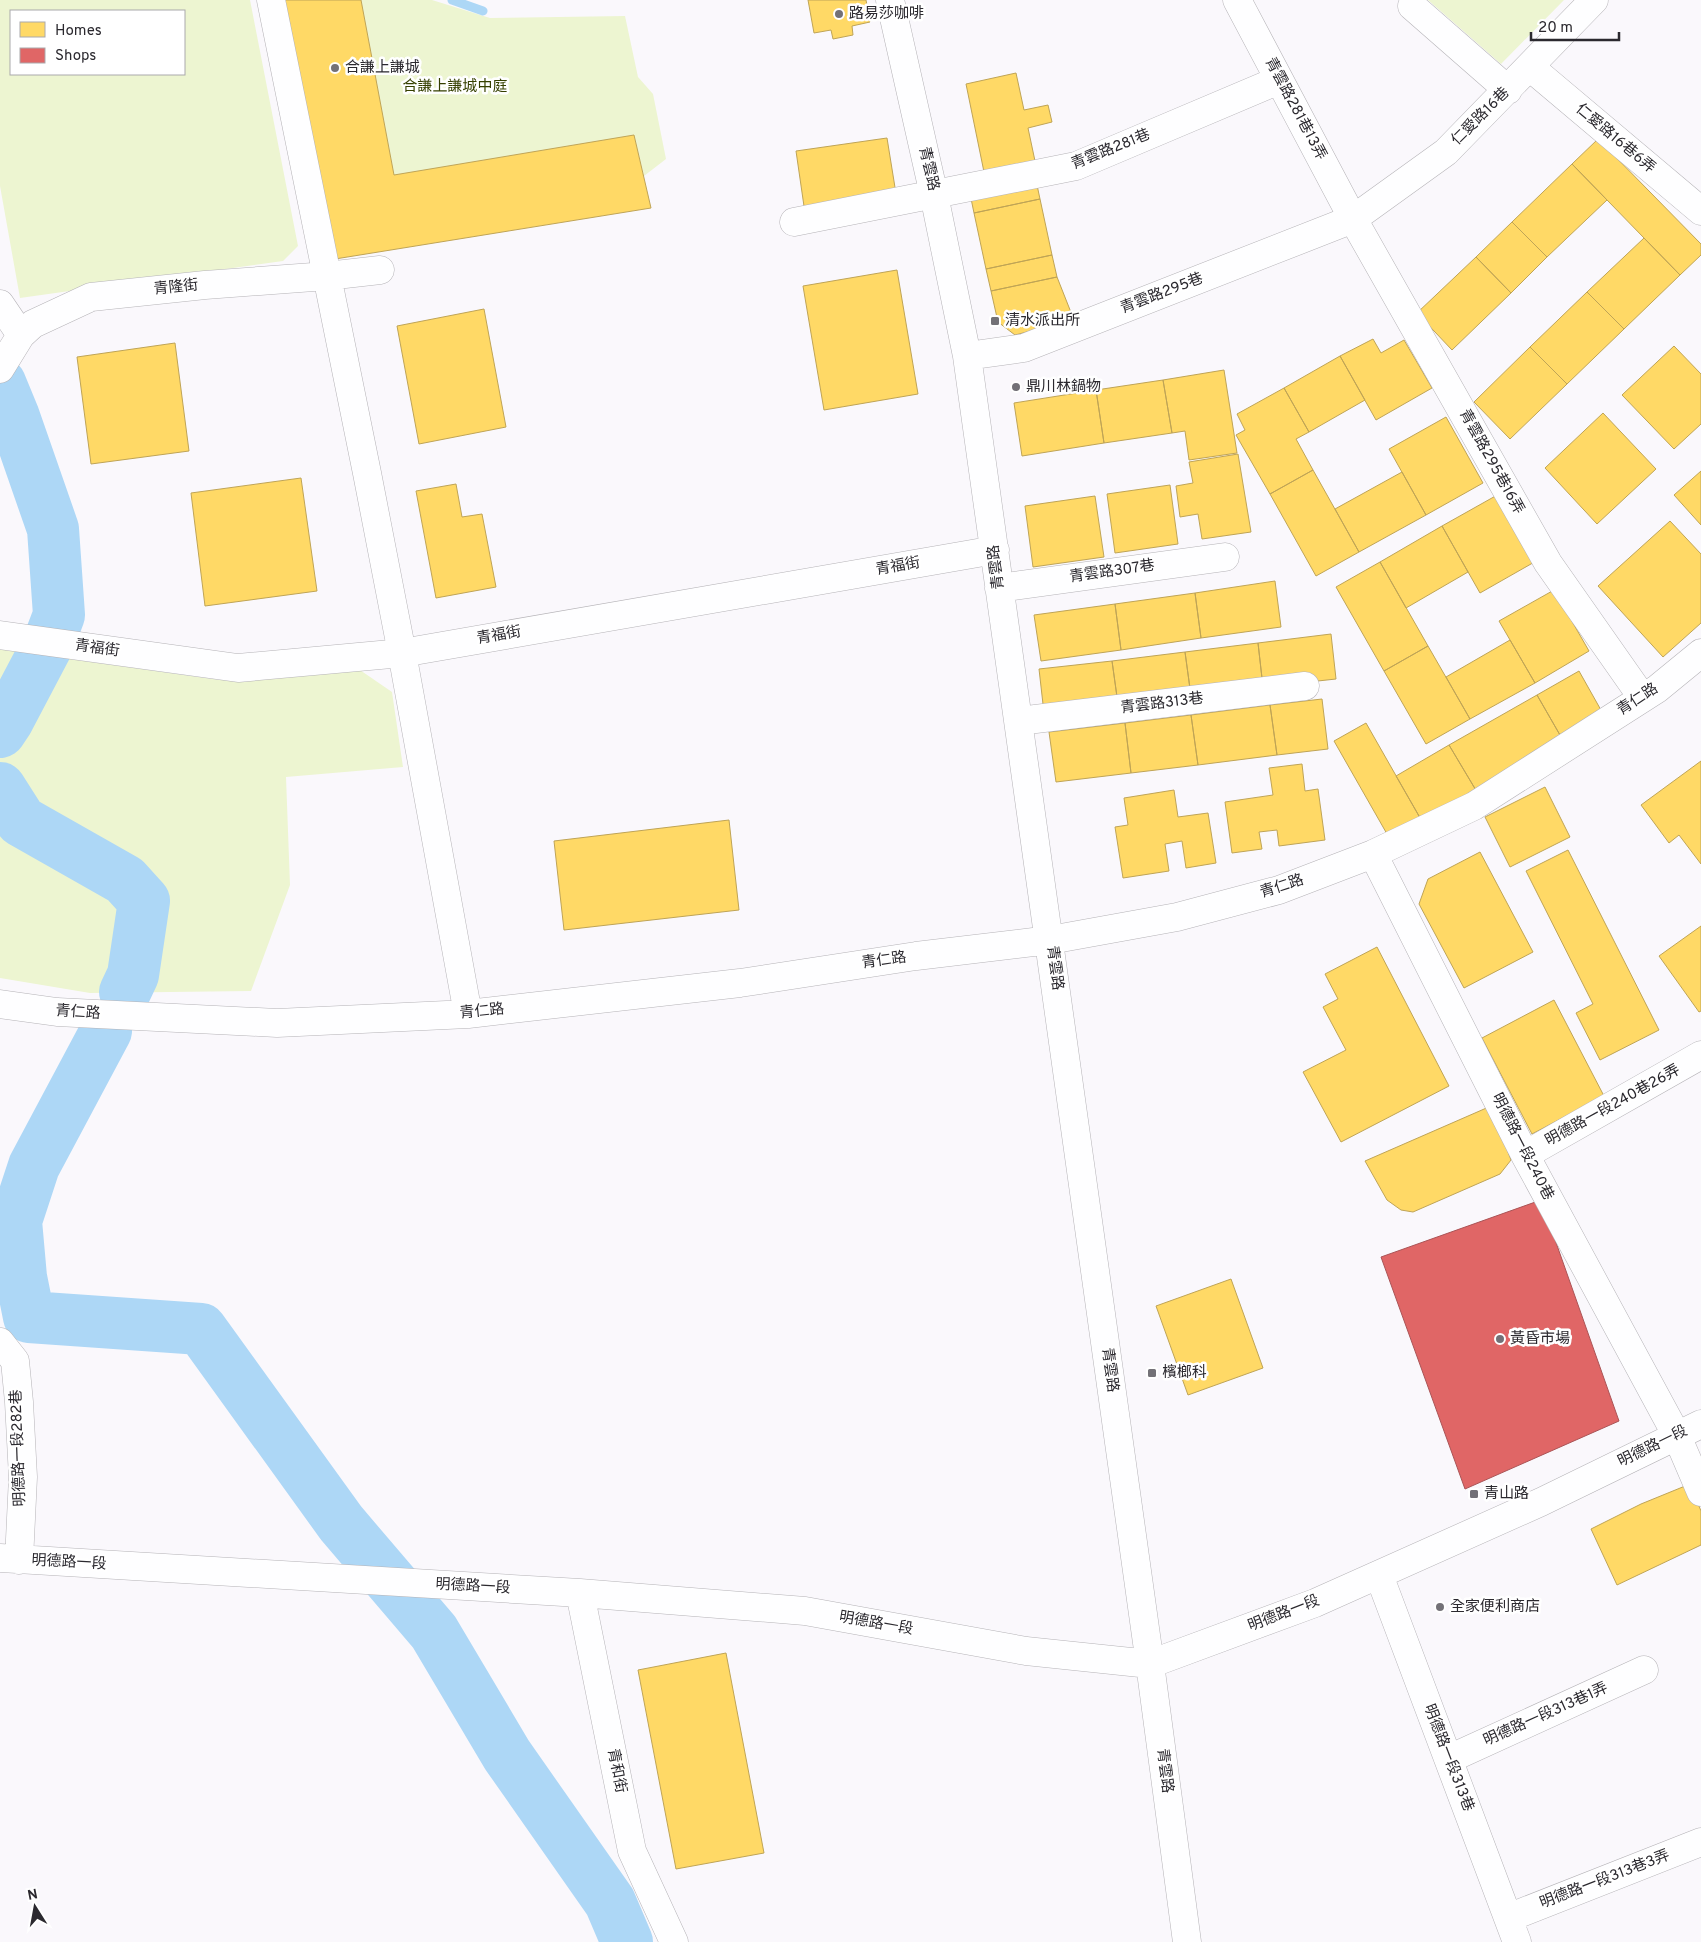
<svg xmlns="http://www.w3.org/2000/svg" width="1701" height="1942" font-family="Overpass,'Noto Sans TC',sans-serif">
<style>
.green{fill:#edf5d1;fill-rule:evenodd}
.homes{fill:#ffd966;stroke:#bfa456}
.shops{fill:#e06666;stroke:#aa5456}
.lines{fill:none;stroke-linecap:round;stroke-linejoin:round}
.stream{stroke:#add7f6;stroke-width:9}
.river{stroke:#add7f6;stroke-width:52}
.minor-casing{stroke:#b5b3b7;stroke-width:29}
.minor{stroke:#fefeff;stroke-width:28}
.poi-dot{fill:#737177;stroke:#fff;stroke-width:2}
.labels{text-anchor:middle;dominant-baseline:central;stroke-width:5;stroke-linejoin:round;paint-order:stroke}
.poi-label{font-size:15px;fill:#2b292f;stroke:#fff;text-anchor:start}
.park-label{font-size:15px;fill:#364000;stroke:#fff}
.street-label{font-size:15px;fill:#2b292f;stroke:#fff}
</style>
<rect width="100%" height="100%" fill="#faf8fc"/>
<path class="green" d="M0,0H250L298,246L283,261L20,298L0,186ZM11,11H184V74H11Z
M361,0H432L490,18L625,16L638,77L653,94L666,159L644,176L634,135L394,175Z
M1428,0H1564L1501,64Z
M0,649L220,680L357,668L392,692L403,767L286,777L290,885L251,991L90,993L0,978Z"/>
<path class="homes" d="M284,0H361L394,175L634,135L651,208L335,259Z
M808,0H866L870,22L852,26L853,35L833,39L831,30L814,33Z
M1016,73L1024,110L1048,105L1052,122L1028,128L1035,161L984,172L966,84Z
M887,138L898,206L806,220L796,151Z
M1598,139L1701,244V255L1680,275L1572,164Z
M1572,164L1607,200L1547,257L1512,222Z
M1034,171L1040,199L974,213L968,184Z
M1040,199L1052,255L986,269L974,213Z
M1512,222L1547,257L1511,293L1476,257Z
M1644,238L1680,275L1624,329L1587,292Z
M1052,255L1057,277L991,291L986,269Z
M1476,257L1511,293L1452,350L1417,313Z
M897,270L918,394L824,410L803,286Z
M1057,277L1074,320L1015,335L998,322L991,291Z
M1587,292L1624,329L1567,384L1530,347Z
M484,309L506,427L419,444L397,326Z
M1373,339L1381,353L1404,340L1432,388L1376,420L1340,356Z
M175,343L189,451L91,464L77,357Z
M1674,346L1701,374V424L1674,449L1622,395Z
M1530,347L1567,384L1510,439L1474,402Z
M1340,356L1365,400L1309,432L1284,388Z
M1224,370L1237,453L1189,460L1185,431L1172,433L1163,380Z
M1163,380L1172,433L1104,443L1096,390Z
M1284,388L1309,432L1296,439L1313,470L1270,494L1236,435L1245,430L1237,414Z
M1096,390L1104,443L1022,456L1014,403Z
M1603,413L1656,469L1597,524L1545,468Z
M1446,417L1483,483L1426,515L1389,449Z
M1238,454L1251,532L1202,539L1198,514L1180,517L1176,486L1193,483L1189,462Z
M1313,470L1359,552L1316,576L1270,494Z
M1701,471V525L1674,495Z
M1402,472L1426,515L1359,552L1335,509Z
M301,478L317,591L205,606L191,493Z
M456,484L462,517L482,514L496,587L436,598L416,491Z
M1170,485L1178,544L1115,553L1107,494Z
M1499,494L1538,560L1480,593L1442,526Z
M1095,496L1104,557L1033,567L1025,506Z
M1670,521L1701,554V623L1663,657L1598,586Z
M1442,526L1468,572L1406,608L1380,562Z
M1380,562L1428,646L1384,671L1336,587Z
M1275,581L1281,627L1201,638L1195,593Z
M1554,590L1589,651L1535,683L1499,621Z
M1195,593L1201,638L1121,650L1115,604Z
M1115,604L1121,650L1041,661L1034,615Z
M1331,634L1336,679L1263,687L1258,643Z
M1510,640L1535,683L1470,719L1446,677Z
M1258,643L1263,687L1191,696L1185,652Z
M1428,646L1470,719L1426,744L1384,671Z
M1185,652L1191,696L1118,704L1112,661Z
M1112,661L1118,704L1044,713L1039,669Z
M1579,671L1606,719L1564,742L1537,695Z
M1537,695L1564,742L1477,792L1449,745Z
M1322,699L1328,749L1277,755L1270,705Z
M1270,705L1277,755L1198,765L1191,715Z
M1191,715L1198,765L1131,773L1125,723Z
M1125,723L1131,773L1056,782L1049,732Z
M1366,723L1423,823L1391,841L1334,741Z
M1449,745L1477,792L1423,823L1396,776Z
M1701,761V864L1679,835L1669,843L1641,805Z
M1302,764L1305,791L1318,789L1325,840L1279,846L1277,830L1259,832L1262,849L1232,853L1225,802L1273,795L1269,768Z
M1545,787L1570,837L1510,867L1485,817Z
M1174,790L1178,817L1208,813L1216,863L1186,868L1182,841L1165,844L1169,871L1123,878L1115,827L1128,825L1124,798Z
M729,820L739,910L564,930L554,841Z
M1568,850L1659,1030L1600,1060L1576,1013L1593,1004L1526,871Z
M1480,852L1533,952L1464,988L1419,904L1428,879Z
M1701,926V1011L1699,1012L1659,956Z
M1377,947L1449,1086L1341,1142L1303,1072L1346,1050L1323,1007L1338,999L1325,974Z
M1554,1000L1604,1096L1532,1134L1482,1038Z
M1491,1106L1511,1160L1500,1174L1413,1212L1401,1210L1387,1200L1365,1161Z
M1231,1279L1263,1368L1188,1395L1156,1306Z
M1690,1484L1701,1511V1545L1617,1585L1591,1529L1641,1504Z
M726,1653L764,1853L676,1869L638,1670Z"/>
<path class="shops" d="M1541,1200L1619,1421L1465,1489L1381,1257Z"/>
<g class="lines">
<path class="stream" d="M452,0L483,11"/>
<path class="river" d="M0,383L14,417L53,529L59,615L48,644L8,720L0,732
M0,788L21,821L125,880L144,901L133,975L125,992
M106,1031L34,1166L16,1221L21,1277L29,1317L201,1329L341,1523L434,1632L507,1755L610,1902L627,1942"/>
<g class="minor-casing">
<path id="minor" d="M271,0L367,473L402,653L468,1014
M890,0L934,195L967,356L1150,1664L1187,1942
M1237,0L1353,219L1548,563L1642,697
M1412,6L1508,90
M1530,67L1701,211
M794,222L1076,166L1279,80
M0,304L21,335
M967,356L1024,348L1353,219L1446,152L1594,0
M0,369L21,335L33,324L91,297L205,285L327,276L380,270
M999,588L1225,557
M0,635L238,668L402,653L995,550
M1019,721L1305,686
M1373,854L1525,1155L1677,1436L1701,1492
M0,1004L57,1012L277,1023L468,1014L740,983L916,956L1050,940L1177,917L1279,890L1373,854L1474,806L1657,689L1701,653
M1525,1155L1701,1055
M0,1342L15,1361L19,1402L23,1477L19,1560
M0,1558L580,1593L805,1611L1026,1651L1150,1664L1315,1603L1541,1502L1701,1424
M1379,1575L1517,1942
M580,1593L632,1851L674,1942
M1449,1759L1644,1670
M1508,1918L1701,1842"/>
</g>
<use href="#minor" class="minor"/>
</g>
<g class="poi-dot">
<circle cx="839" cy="14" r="5"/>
<circle cx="335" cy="68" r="5"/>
<rect x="990" y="316" width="10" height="10" rx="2.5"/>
<circle cx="1016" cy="387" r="5"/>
<circle cx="1500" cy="1339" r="5"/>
<rect x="1147" y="1368" width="10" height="10" rx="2.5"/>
<rect x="1469" y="1489" width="10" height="10" rx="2.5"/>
<circle cx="1440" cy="1607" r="5"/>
</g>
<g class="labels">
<g class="poi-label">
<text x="849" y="14">路易莎咖啡</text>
<text x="345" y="68">合謙上謙城</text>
<text x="1005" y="321">清水派出所</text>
<text x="1026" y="387">鼎川林鍋物</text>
<text x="1510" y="1339">黃昏市場</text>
<text x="1162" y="1373">檳榔科</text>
<text x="1484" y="1494">青山路</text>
<text x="1450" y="1607">全家便利商店</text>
</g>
<g class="park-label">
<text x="455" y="87">合謙上謙城中庭</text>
</g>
<g class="street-label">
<text transform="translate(1295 109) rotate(62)">青雲路281巷13弄</text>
<text transform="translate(1481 117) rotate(-45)">仁愛路16巷</text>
<text transform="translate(1615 139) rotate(40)">仁愛路16巷6弄</text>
<text transform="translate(1111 150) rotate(-22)">青雲路281巷</text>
<text transform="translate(928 169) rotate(77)">青雲路</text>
<text transform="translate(176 288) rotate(-6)">青隆街</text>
<text transform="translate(1162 294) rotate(-21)">青雲路295巷</text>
<text transform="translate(1491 462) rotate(61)">青雲路295巷16弄</text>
<text transform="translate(898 567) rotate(-10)">青福街</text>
<text transform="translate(997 567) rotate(-97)">青雲路</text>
<text transform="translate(1112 572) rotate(-8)">青雲路307巷</text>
<text transform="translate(499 636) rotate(-10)">青福街</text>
<text transform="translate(97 649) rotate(8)">青福街</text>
<text transform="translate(1638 700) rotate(-33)">青仁路</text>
<text transform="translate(1162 704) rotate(-7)">青雲路313巷</text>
<text transform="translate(1282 887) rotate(-18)">青仁路</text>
<text transform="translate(884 961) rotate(-8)">青仁路</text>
<text transform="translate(1054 968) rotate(82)">青雲路</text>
<text transform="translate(482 1012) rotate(-6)">青仁路</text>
<text transform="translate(78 1013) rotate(4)">青仁路</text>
<text transform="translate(1613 1106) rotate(-29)">明德路一段240巷26弄</text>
<text transform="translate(1522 1147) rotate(63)">明德路一段240巷</text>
<text transform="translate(1109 1370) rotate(82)">青雲路</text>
<text transform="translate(1653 1447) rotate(-26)">明德路一段</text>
<text transform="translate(19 1448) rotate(-92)">明德路一段282巷</text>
<text transform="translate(69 1563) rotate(3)">明德路一段</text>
<text transform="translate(473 1587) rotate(3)">明德路一段</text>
<text transform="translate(1284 1614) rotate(-21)">明德路一段</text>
<text transform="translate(876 1624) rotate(10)">明德路一段</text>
<text transform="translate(1546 1715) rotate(-24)">明德路一段313巷1弄</text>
<text transform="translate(1448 1758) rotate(69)">明德路一段313巷</text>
<text transform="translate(616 1771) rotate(79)">青和街</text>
<text transform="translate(1164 1771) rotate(83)">青雲路</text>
<text transform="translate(1605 1880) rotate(-21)">明德路一段313巷3弄</text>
</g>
</g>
<rect x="10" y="10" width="175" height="65" fill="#ffffff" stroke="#aaa9ac"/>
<rect x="20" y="22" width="25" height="15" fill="#ffd966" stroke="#aaa9ac"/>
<text x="55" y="35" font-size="15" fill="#2b292f">Homes</text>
<rect x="20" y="48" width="25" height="15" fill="#e06666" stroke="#aaa9ac"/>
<text x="55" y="60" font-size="15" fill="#2b292f">Shops</text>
<g transform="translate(35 1907) rotate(349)" stroke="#ffffff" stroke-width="4" paint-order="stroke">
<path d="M0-4L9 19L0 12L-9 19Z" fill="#2b292f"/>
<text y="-8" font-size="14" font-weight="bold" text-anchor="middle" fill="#2b292f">N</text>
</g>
<path d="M1531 32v8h88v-8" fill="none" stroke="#2b292f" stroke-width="2.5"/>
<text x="1538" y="32" font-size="15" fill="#2b292f" stroke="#ffffff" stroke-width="4" paint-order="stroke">20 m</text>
</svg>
